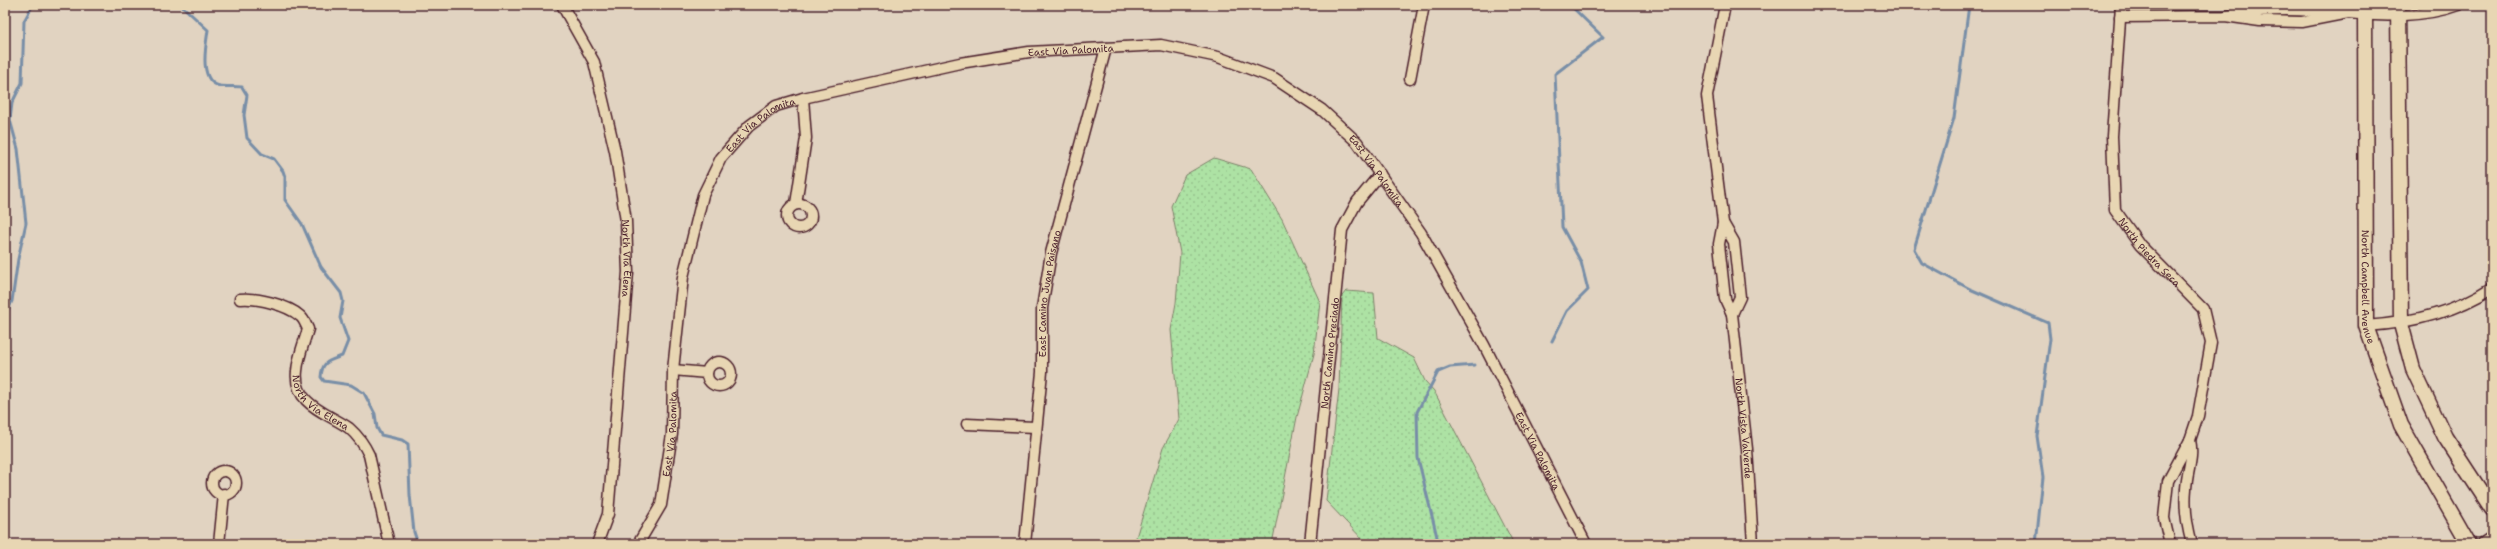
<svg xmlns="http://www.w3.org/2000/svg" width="2497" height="549" font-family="'Shantell Sans',sans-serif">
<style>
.green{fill:url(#green-dots);stroke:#7c8068}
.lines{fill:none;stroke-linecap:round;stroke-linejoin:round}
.stream{stroke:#788ea7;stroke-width:3}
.minor-casing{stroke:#4a1f2b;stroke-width:13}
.secondary-casing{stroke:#4a1f2b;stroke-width:17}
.minor{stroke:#e8d6b3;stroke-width:10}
.secondary{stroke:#e8d6b3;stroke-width:14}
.labels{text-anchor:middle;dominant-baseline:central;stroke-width:3;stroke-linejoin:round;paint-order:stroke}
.street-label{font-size:10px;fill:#4a1f2b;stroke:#e8d6b3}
</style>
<defs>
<pattern id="green-dots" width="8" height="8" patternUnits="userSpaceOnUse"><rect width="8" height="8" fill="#ade2a4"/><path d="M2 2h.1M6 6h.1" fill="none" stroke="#96c18d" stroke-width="1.8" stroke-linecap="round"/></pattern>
</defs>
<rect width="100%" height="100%" fill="#e1d3c1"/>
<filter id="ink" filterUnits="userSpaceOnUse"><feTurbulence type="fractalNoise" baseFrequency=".025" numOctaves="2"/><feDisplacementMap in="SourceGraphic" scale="8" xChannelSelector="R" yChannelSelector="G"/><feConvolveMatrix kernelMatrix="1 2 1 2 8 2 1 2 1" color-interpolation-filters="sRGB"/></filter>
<g filter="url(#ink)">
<path class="green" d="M1214,158L1251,169L1282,219L1320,302L1314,354L1297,417L1272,544H1134L1163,448L1179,419L1171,330L1176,303L1180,253L1171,206L1185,175Z
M1346,291L1374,293L1378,338L1414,358L1425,381L1434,391L1514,544H1367L1326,501L1339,389L1342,296Z"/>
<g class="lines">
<path class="stream" d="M181,5L208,30C206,45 198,82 220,86C227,87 235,86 242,87L247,95L244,115L247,138L262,154L274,159L283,171L285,177V200L302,224L321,267L341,293L343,301L340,318L348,341L342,356C329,361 322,361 321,377L324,381L351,385L364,393L375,414L377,428L381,435L402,440L408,444L410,495L414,532L418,544
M1969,5L1954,118L1914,249L1922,263L1970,289L2048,323L2050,339L2037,436L2043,477L2036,544
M5,316L12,301L18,259L26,223L18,149L10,120L12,103L22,83L24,21L33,5
M1552,341L1567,311L1588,290L1581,262L1562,227L1555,74L1603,37L1570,5
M1435,544L1437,537L1418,458L1417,412L1438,372L1450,367L1475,365"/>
<g class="minor-casing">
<g id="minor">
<path id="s1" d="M562,5L594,62L615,151L626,221L628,272L608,514L597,544"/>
<path id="s2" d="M1725,5L1707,96L1723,223L1719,244L1725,299L1732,314L1747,449L1753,544"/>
<path id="s3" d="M2121,5L2112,136L2115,210L2140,245L2203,309L2211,343L2198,416L2190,440L2168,481L2164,518L2170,544"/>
<path d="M2348,13C2382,17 2426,17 2458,5"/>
<path d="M2120,17L2225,16L2260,21L2302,22L2348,13C2307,10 2265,7 2225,16"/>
<path d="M1410,79L1424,5"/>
<path d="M796,204L806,138L803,98"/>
<circle cx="799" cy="216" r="12"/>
<path d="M1723,223L1734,242L1740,297L1732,314"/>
<path id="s4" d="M240,299C255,297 288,305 300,316C304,319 306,325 308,329C304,343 298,357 297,371C293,405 328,413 349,428C358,436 364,444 369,455L389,544"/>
<path d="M2366,326C2411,323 2454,313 2492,288"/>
<circle cx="719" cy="374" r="12"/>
<path d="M673,370L707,373"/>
<path d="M967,424L1036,427"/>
<path d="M2190,440C2194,458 2187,471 2186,489C2184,508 2187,526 2192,544"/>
<circle cx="224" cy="483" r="12"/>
<path d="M219,544L224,494"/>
<path id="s5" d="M638,544L661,505L672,434L673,370L683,277L703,195L721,158L749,126L776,106L803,98L960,63L1029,52L1161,45L1218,57L1274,78L1322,110L1357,142L1421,233L1484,345L1586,544"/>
<path id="s6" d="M1025,544L1042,372V308L1051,253L1106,48"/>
<path id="s7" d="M1310,544L1342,230L1357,202L1380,174"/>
<path d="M2483,544L2492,538"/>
</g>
</g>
<g class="secondary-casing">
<g id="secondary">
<path id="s8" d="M2365,5L2366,326L2401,425L2469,544"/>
<path d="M2398,5L2401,324L2413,369L2445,437L2492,509"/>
</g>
</g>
<use href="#minor" class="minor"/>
<use href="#secondary" class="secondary"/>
</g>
</g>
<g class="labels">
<g class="street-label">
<text stroke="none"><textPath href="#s5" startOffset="777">East Via Palomita</textPath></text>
<text stroke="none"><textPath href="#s5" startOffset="453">East Via Palomita</textPath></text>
<text stroke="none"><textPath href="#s5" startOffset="1125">East Via Palomita</textPath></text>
<text stroke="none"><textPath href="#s3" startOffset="260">North Piedra Seca</textPath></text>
<text stroke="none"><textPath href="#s1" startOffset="265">North Via Elena</textPath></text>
<text stroke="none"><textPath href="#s8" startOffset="282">North Campbell Avenue</textPath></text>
<text stroke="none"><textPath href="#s6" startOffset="252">East Camino Juan Paisano</textPath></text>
<text stroke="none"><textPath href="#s7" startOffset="192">North Camino Preciado</textPath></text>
<text stroke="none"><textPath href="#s4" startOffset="165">North Via Elena</textPath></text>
<text stroke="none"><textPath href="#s2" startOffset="429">North Vista Valverde</textPath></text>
<text stroke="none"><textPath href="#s5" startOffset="117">East Via Palomita</textPath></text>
<text stroke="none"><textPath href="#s5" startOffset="1449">East Via Palomita</textPath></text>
</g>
</g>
<rect width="2497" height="549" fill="none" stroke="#e8d6b3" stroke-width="20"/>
<rect x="10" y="10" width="2477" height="529" fill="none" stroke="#4a1f2b" stroke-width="1.5" filter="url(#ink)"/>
</svg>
